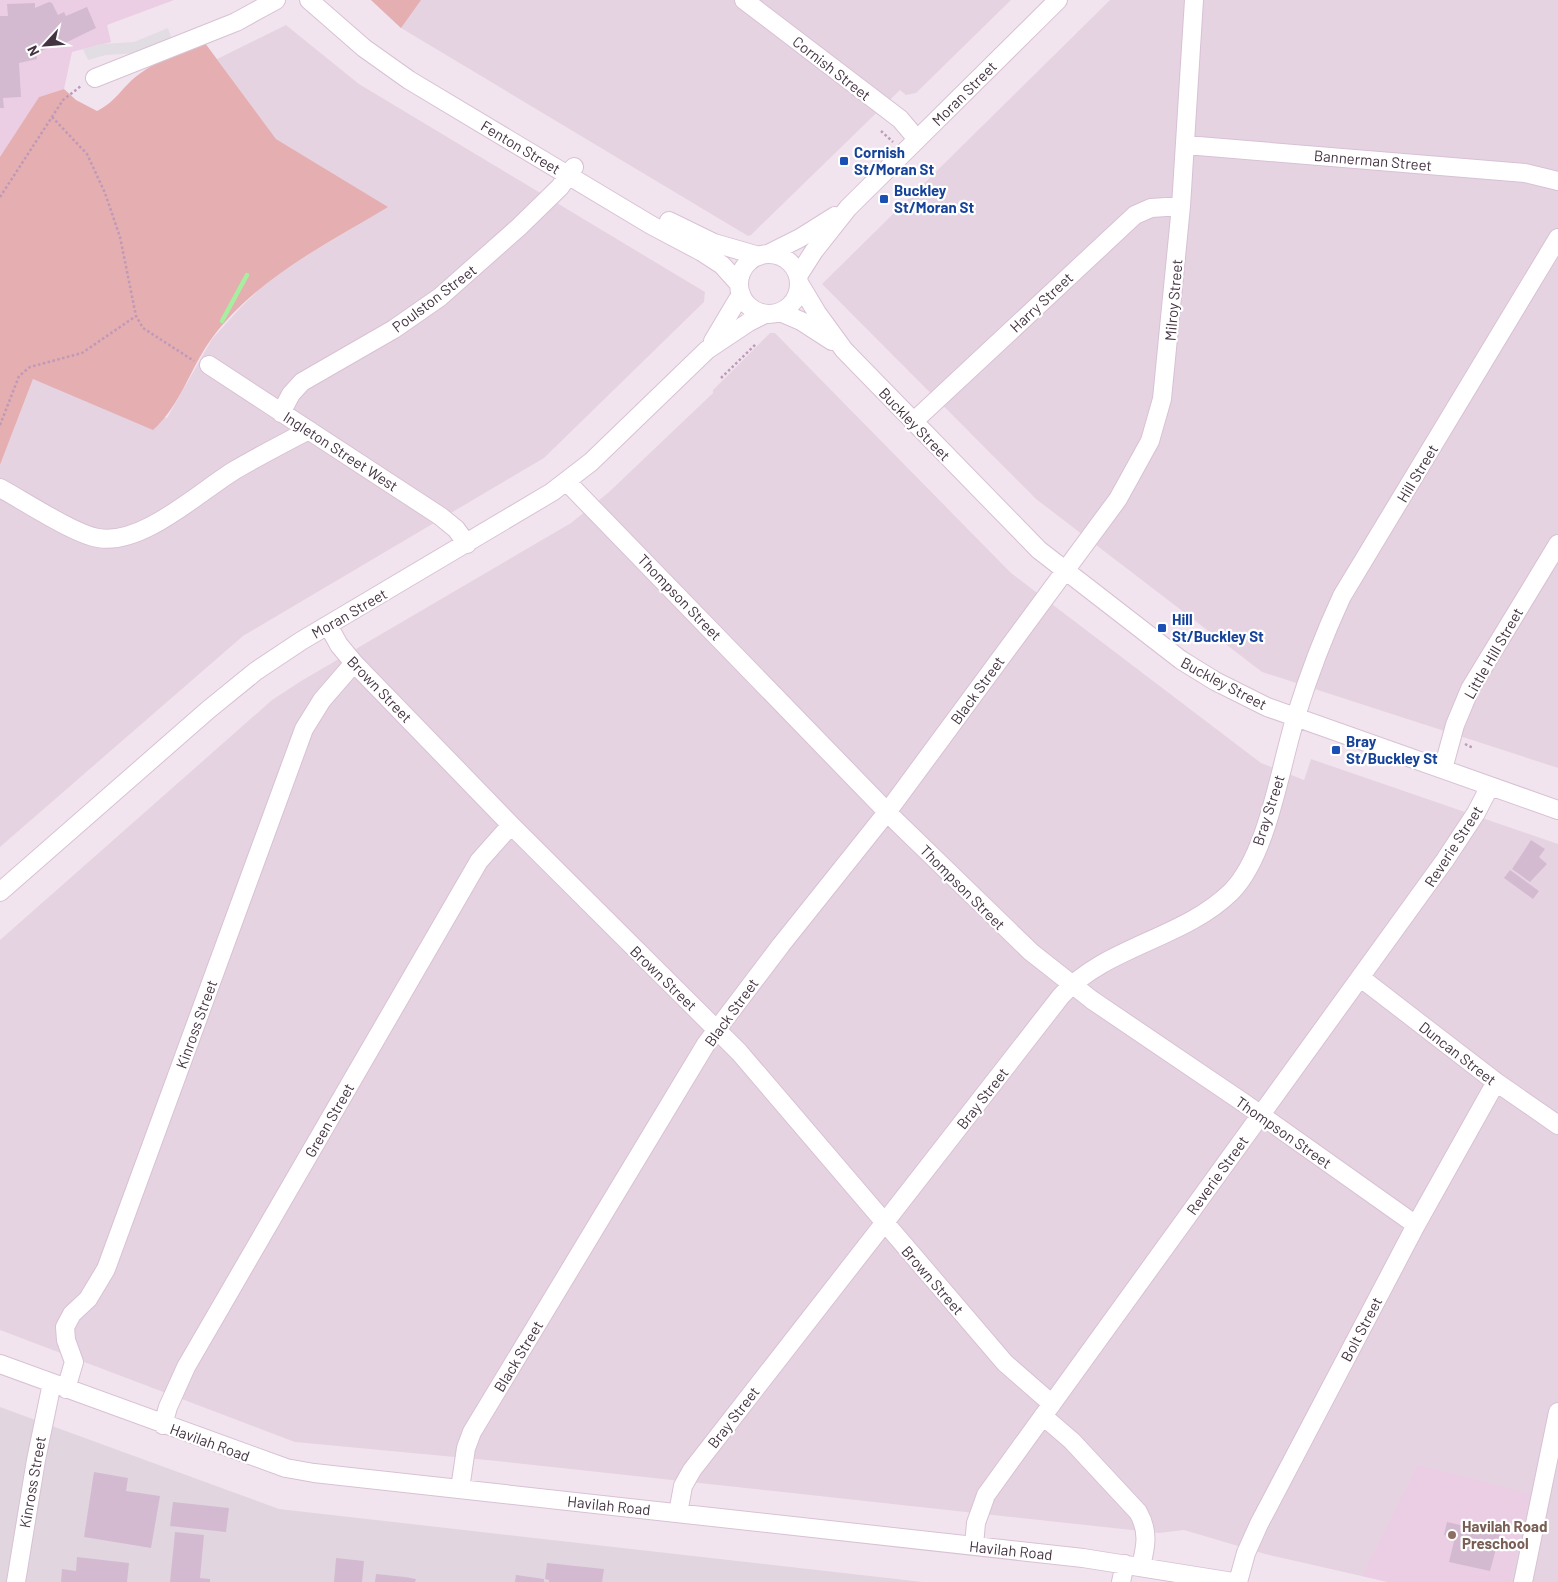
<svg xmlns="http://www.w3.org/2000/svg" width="1558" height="1582" font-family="Barlow,sans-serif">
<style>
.residential{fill:#e6d3e2}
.industrial{fill:#e1d6e0}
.education{fill:#ebcee4}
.green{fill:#e5aeb0}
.parking{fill:#e2dde2}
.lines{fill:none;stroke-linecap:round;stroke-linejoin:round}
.stream{stroke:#a8eea1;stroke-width:4.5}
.building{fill:#d3bad0}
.minor-casing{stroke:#d8c1d4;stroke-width:20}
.path{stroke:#be99b8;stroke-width:2.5;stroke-dasharray:2.5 2.5;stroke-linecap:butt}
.minor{stroke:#fff;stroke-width:18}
.transit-dot{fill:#1a4fb4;stroke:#fff;stroke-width:2}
.education-dot{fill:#8d6e63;stroke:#fff;stroke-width:2}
.labels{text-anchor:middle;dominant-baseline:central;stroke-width:4.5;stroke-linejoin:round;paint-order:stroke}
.street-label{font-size:15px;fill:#443442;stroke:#fff}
.transit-label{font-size:15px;font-weight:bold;fill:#164399;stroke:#fff;text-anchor:start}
.education-label{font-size:15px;font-weight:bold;fill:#785e54;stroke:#fff;text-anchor:start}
</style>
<rect width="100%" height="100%" fill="#f2e4ef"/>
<path class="residential" d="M371,0H1011L916,93L906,95L900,90L751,235L748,236L401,28Z
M1110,0H1558V768L1262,672L1036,499L822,284Z
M286,25L359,84L705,292L704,302L544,458L243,636L0,847V465L33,379L167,418L212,339L241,307L273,276L387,207L276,139L217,59Z
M770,333H775L1011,573L1261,763L1304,780L1311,759L1558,844V1582H1388L1265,1554L1184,1530L1159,1533L497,1461L295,1442L0,1330V940L272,700L301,681L571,523L609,492L713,393V390Z"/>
<path class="industrial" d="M0,1407L279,1509L923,1582H0Z"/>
<path class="education" d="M0,0H174L107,25L111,42L72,52L64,89L39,97L0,158Z
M1418,1465L1530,1494L1510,1582H1388L1362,1576Z"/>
<path class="green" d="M371,0H421L401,28Z
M205,43L276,139L388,207C325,245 257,278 212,338C190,368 181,405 153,430L33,379L0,465V157L39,97L64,89L76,100L97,111C116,102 122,87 138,75C157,60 183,52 205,43Z"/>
<path class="parking" d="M168,28L172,40L138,53L106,55L88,60L83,49L101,44L134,42Z"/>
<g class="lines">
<path class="stream" d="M222,321L247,275"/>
</g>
<path class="building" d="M49,2L52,3L58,15L64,12L66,16L87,7L96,28L59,46L58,44L36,53L37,59L19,63L21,97L3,98L4,108H0V16H8L7,4L35,3V8Z
M1531,840L1545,849L1539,857L1547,864L1530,882L1512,869Z
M1510,870L1539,891L1533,899L1504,878Z
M94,1472L128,1478L126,1491L160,1496L151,1548L84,1537Z
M173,1502L229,1508L226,1532L170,1526Z
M1447,1522L1500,1534L1490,1571L1449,1562L1455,1537L1444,1535Z
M175,1532L204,1535L200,1578L210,1579V1582H170Z
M77,1557L129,1563L127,1582H61L62,1569L76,1571Z
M336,1558L364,1561L362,1582H334Z
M547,1563L604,1569L602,1582H549V1580L545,1579Z
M376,1574L405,1577L416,1579L415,1582H375Z
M516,1575L544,1579V1582H515Z"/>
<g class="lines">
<g class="minor-casing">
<path id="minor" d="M309,0L364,48L409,80L651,225L702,252L722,265L739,284
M744,0L900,119L917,139
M95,78L236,22L276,0
M1186,145L1525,173L1558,181
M669,221L714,243L759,256
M768,254L800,238L835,216
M739 284a30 30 0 1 1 60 0a30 30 0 1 1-60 0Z
M798,276L814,251L848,208L1058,0
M799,283L817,313L844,350L1039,550L1181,660L1215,681L1267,707L1558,810
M780,312L801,321L832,341
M713,341L741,294
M209,365L440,516L456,529L467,544
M281,413L291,394L302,382L394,329L440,297L519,227L560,187L574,167
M913,422L1135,215L1151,208L1181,206
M567,482L896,821L1031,952L1092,1000L1244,1103L1416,1225
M0,488C24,501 74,534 98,538C142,546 199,492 235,470C259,456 284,443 309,430
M328,625L339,645L354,663L511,825L739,1052L1005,1363L1052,1404
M1443,769L1455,725L1470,689L1558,544
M0,892L208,710L256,671L301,641L552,492L591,462L707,350L749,322L765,314
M1361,978L1496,1082L1558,1125
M0,1364L286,1468L314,1473L1083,1558L1233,1582
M66,1389L74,1362L66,1340L65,1327L72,1314L88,1299L106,1269L304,729L322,700L354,663
M1043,1416L1072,1441L1138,1512C1149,1531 1146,1546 1141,1566
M163,1425L168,1407L186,1367L479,861L511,825
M460,1489L466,1448L472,1432L706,1044L781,945L888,811L1118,499L1150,441L1162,399L1181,206L1194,0
M678,1513L683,1486L692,1470L1061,996C1106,946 1183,939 1231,892C1268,855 1280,766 1296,716C1309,674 1324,635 1342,596L1558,238
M974,1545L976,1523L986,1495L1445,860L1476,813L1490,786
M16,1582L36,1460L52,1383
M1121,1582L1125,1564
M1238,1582L1246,1553L1259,1524L1416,1225L1496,1082
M1523,1582L1558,1412"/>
</g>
<path class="path" d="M52,117L87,154L105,193L120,237L136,316L143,328L194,361
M881,131L893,142
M0,197L63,100L81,86
M721,378L756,344
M0,425L19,376L30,367L82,353L136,316
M1465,744L1473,748"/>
<use href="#minor" class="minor"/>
</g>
<g class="transit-dot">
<rect x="839" y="156" width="10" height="10" rx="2.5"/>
<rect x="879" y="194" width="10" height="10" rx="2.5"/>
<rect x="1157" y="623" width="10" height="10" rx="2.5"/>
<rect x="1331" y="745" width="10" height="10" rx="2.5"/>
</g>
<circle class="education-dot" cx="1452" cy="1535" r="5"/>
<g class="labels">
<g class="street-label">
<text transform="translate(832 68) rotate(38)">Cornish Street</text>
<text transform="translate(964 93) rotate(-45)">Moran Street</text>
<text transform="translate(521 147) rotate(31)">Fenton Street</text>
<text transform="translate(1373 160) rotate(5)">Bannerman Street</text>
<text transform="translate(434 298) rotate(-37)">Poulston Street</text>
<text transform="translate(1173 300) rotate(-85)">Milroy Street</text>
<text transform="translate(1041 302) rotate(-43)">Harry Street</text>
<text transform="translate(915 424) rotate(46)">Buckley Street</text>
<text transform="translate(341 451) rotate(33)">Ingleton Street West</text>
<text transform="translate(1417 473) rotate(-59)">Hill Street</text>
<text transform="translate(680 597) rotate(46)">Thompson Street</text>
<text transform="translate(349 613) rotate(-30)">Moran Street</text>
<text transform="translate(1493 653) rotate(-60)">Little Hill Street</text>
<text transform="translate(1224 683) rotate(28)">Buckley Street</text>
<text transform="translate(380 689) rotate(46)">Brown Street</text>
<text transform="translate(977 690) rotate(-54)">Black Street</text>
<text transform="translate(1268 810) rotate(-72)">Bray Street</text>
<text transform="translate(1453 846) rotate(-57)">Reverie Street</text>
<text transform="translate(963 887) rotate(45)">Thompson Street</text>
<text transform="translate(664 978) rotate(44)">Brown Street</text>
<text transform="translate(731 1012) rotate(-54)">Black Street</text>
<text transform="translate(196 1024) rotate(-70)">Kinross Street</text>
<text transform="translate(1458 1053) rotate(38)">Duncan Street</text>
<text transform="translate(982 1098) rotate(-52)">Bray Street</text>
<text transform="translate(329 1120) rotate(-60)">Green Street</text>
<text transform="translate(1284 1132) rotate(35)">Thompson Street</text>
<text transform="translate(1217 1175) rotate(-54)">Reverie Street</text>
<text transform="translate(933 1280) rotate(49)">Brown Street</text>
<text transform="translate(1361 1329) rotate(-62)">Bolt Street</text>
<text transform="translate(518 1356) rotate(-59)">Black Street</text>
<text transform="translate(733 1417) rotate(-52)">Bray Street</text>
<text transform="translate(210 1442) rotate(20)">Havilah Road</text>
<text transform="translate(32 1482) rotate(-80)">Kinross Street</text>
<text transform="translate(609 1505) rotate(6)">Havilah Road</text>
<text transform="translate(1011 1550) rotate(6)">Havilah Road</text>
</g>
<g class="transit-label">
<text x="854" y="152">Cornish<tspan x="854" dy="17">St/Moran St</tspan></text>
<text x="894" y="190">Buckley<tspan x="894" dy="17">St/Moran St</tspan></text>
<text x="1172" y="619">Hill<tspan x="1172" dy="17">St/Buckley St</tspan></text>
<text x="1346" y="741">Bray<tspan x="1346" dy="17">St/Buckley St</tspan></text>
</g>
<g class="education-label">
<text x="1462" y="1526">Havilah Road<tspan x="1462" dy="17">Preschool</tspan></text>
</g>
</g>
<g transform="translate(45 45) rotate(244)" stroke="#ffffff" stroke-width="4" paint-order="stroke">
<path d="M0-4L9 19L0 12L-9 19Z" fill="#443442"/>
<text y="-8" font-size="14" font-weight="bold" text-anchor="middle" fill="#443442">N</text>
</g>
</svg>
